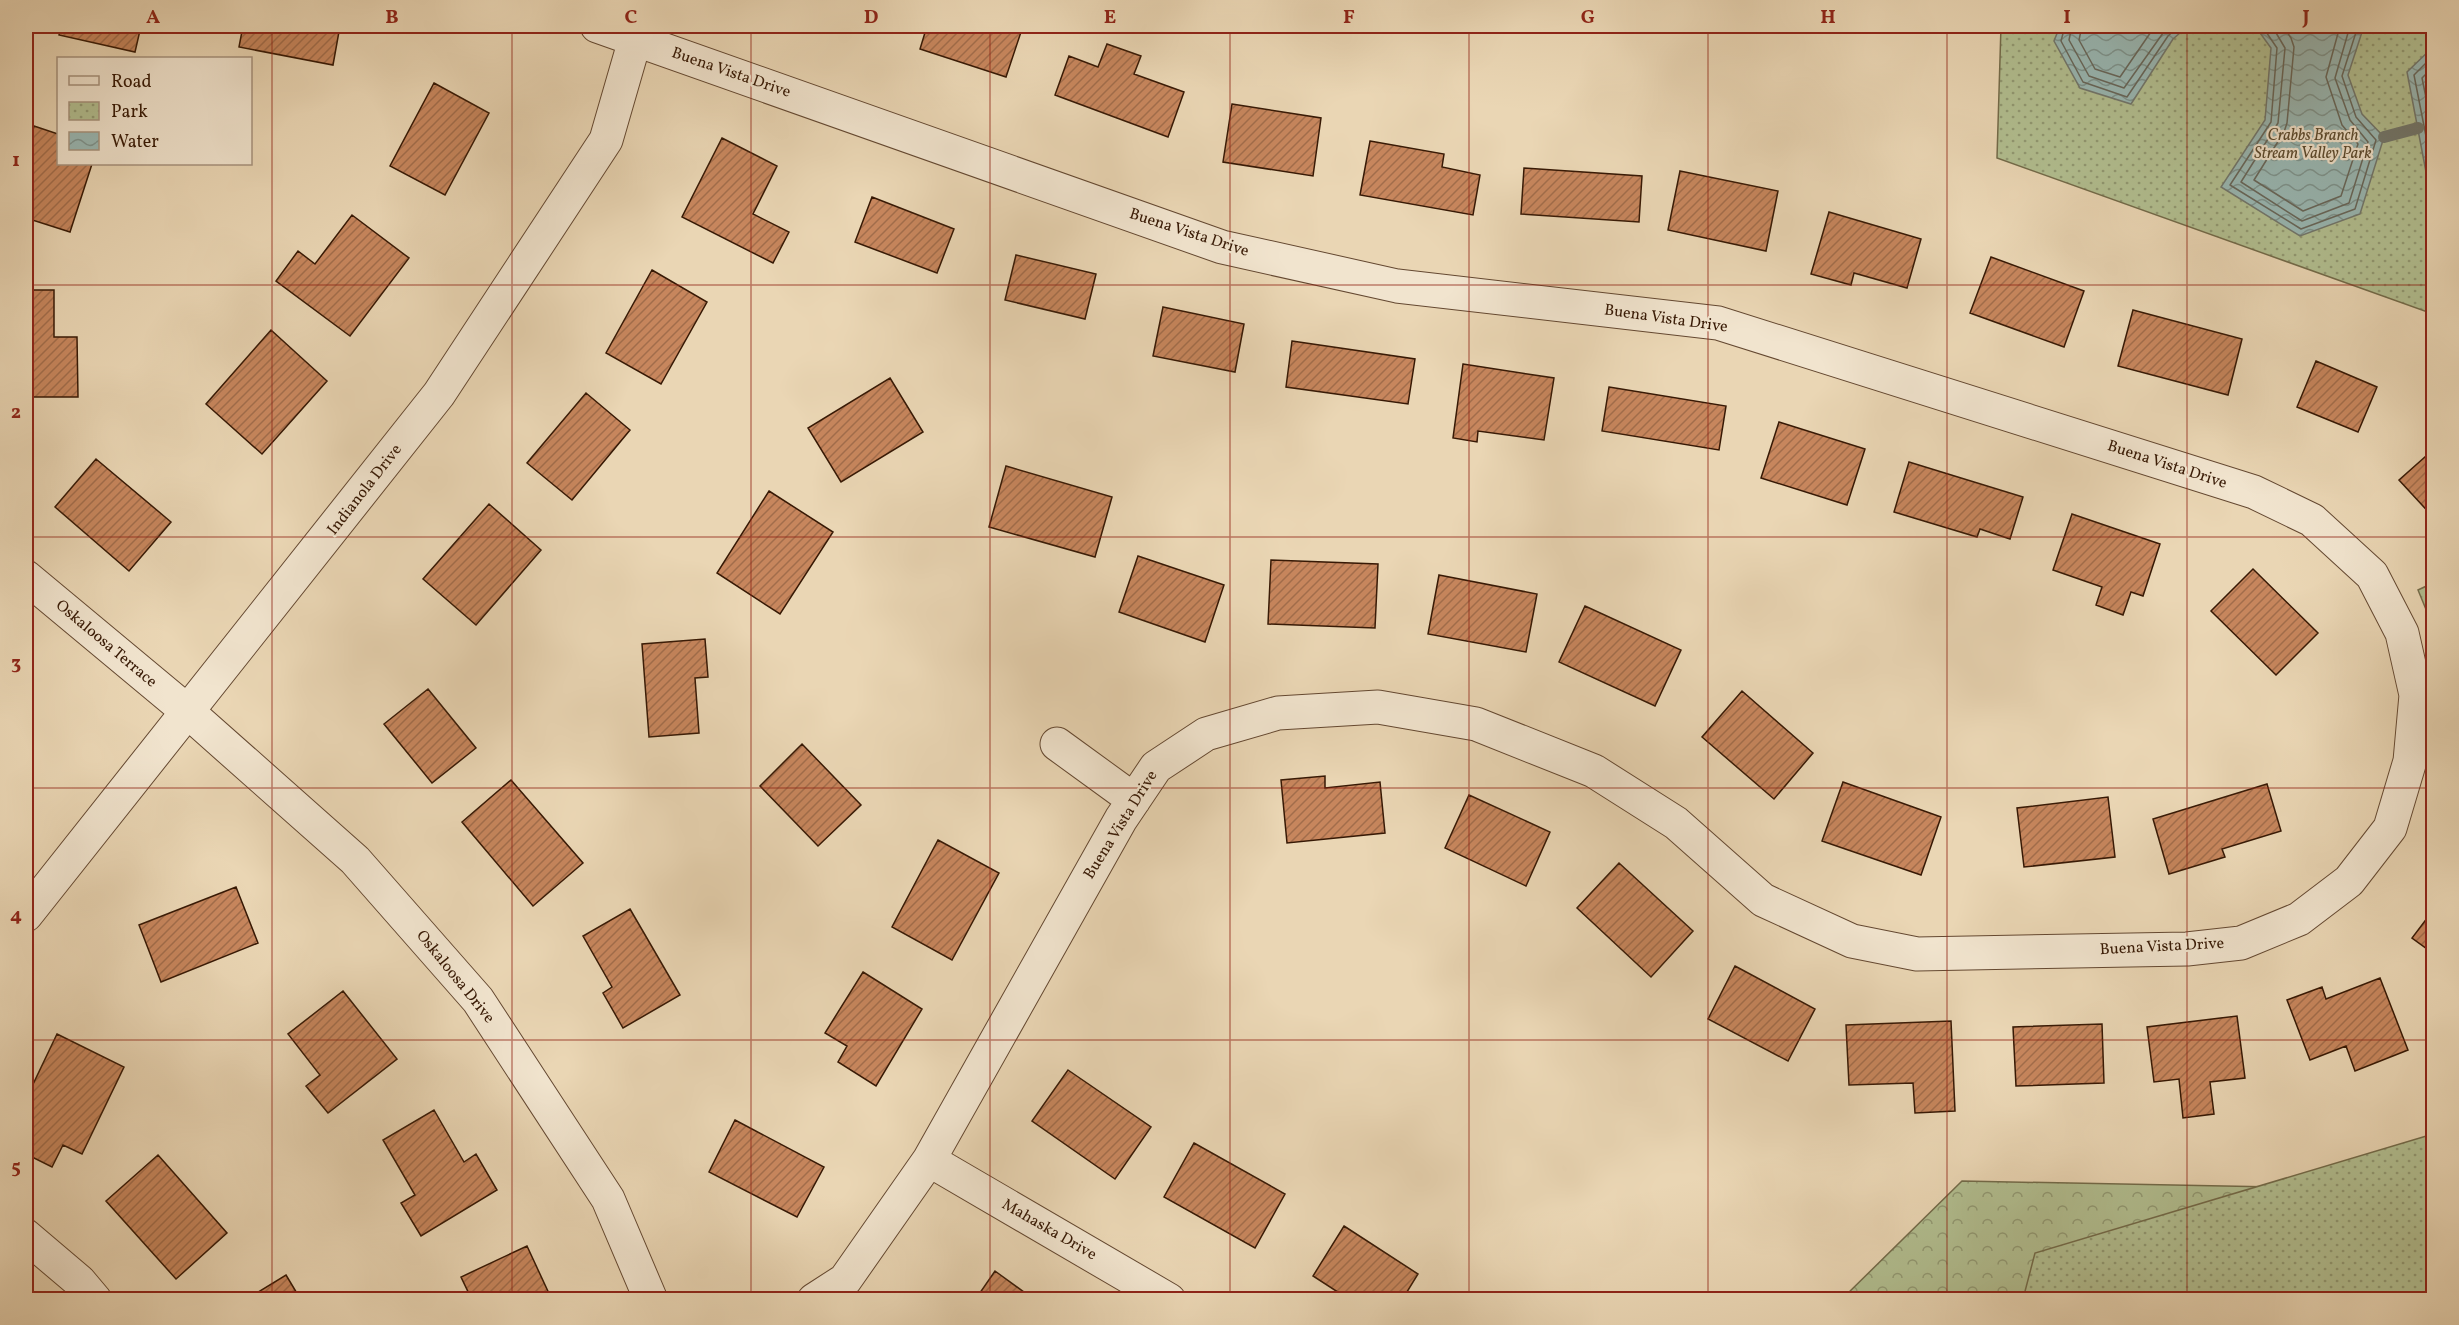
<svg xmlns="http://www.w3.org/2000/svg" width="2459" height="1325" font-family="Vollkorn,serif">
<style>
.forest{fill:url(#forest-crowns);stroke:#746c4b;stroke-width:1.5}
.park{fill:url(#park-dots);stroke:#746c4b;stroke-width:1.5}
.water{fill:url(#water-waves);stroke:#72786e;stroke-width:1.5}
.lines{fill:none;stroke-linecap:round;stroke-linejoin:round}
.shore{stroke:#68685c;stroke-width:1.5}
.stream{stroke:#72786e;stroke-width:12}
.building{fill:url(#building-hatch);stroke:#371905;stroke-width:1.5}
.minor-casing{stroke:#644831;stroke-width:35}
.tertiary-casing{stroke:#644831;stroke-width:35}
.minor{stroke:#f1e4ce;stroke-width:33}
.tertiary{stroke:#f1e4ce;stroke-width:33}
.grid{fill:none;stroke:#8f2418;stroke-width:1.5;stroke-opacity:0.55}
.labels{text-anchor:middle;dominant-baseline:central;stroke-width:4.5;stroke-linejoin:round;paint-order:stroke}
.street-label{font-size:16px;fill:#371905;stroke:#f1e4ce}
.park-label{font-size:16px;font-style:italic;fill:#5c4b2f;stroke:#f1e4ce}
.neatline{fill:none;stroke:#8f2418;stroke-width:2}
.grid-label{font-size:20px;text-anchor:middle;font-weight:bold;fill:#8f2418}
</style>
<defs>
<pattern id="forest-crowns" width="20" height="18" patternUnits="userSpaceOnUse" patternTransform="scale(1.5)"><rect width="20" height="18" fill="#b2bf91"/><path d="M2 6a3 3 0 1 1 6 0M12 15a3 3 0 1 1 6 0" fill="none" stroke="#929a74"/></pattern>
<pattern id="park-dots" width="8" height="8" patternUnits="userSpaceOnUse" patternTransform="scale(1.5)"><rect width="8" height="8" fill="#b2bf91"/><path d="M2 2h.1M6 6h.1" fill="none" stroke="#929a74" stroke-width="1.8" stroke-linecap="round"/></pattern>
<pattern id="water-waves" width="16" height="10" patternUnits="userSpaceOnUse" patternTransform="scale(1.5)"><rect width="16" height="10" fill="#99b8b4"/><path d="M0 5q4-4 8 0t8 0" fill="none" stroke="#7e9590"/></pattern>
<pattern id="building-hatch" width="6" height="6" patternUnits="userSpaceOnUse" patternTransform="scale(1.5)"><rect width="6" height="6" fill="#c7865d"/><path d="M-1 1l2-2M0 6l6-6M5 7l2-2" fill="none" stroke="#a26d4b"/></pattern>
</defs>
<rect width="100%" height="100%" fill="#ead6b4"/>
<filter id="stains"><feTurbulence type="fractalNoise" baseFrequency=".00333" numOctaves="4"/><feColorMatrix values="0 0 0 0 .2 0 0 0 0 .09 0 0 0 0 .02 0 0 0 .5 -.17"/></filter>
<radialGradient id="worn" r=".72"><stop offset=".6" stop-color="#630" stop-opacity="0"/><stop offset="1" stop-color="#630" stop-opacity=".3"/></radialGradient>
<path class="forest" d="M1962,1181L2433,1190V1299L1841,1300Z"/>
<path class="park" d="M2001,26H2433V314L1997,158Z
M2433,583L2434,624H2432L2418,590Z
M2433,1134V1299H2023L2035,1253Z"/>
<path class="water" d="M2060,26H2188L2173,39L2131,104L2080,88L2054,41Z
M2255,26H2364L2348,75L2362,114L2384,137L2360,214L2300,236L2221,187L2265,120L2271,48Z
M2433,47V195L2430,193L2407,72Z"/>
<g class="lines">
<path class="shore" d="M2065,26L2061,41L2083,82L2127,97L2168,36L2179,26
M2072,26L2069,40L2089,76L2124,88L2168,26
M2082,26L2079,40L2095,69L2120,77L2155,26
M2262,26L2277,48L2271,122L2230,185L2301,229L2355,209L2376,140L2356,117L2342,76L2358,26
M2272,26L2285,48L2278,123L2241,182L2302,221L2349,203L2368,142L2350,120L2335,78L2350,26
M2283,26L2291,38L2294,47L2287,123L2284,132L2254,180L2303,211L2341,196L2358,144L2342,125L2326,77L2340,26
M2434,55L2414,75L2434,177
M2434,66L2422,78L2434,137"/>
<path class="stream" d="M2384,137L2418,128"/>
</g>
<path class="building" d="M61,26H141L135,52L59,35Z
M243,26H340L333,65L239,47Z
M927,26H1023L1006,77L920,49Z
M1107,44L1141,56L1134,74L1184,92L1168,137L1055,95L1069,56L1098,67Z
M434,83L489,113L445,195L390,166Z
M1232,104L1321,118L1313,176L1223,162Z
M34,126L58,134V164H92L70,232L26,218V152Z
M722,138L777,166L753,214L789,232L773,263L682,217Z
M1370,141L1444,154L1442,167L1480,175L1473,215L1360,195Z
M1524,168L1642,176L1639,222L1521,214Z
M1680,171L1778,191L1766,251L1668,230Z
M872,197L954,229L937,273L855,242Z
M1829,212L1921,239L1907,288L1854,273L1851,285L1811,274Z
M352,215L409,258L350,336L276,281L298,251L315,264Z
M1016,255L1096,274L1085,319L1005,300Z
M1991,257L2084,291L2064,347L1970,313Z
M652,270L707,302L661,384L606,353Z
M26,290H54V337H77L78,397H29V413H26Z
M1163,307L1244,324L1235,372L1153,356Z
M2133,310L2242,339L2228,395L2118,366Z
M271,330L327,381L262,454L206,404Z
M1292,341L1415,359L1408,404L1286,387Z
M2316,361L2377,387L2358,432L2297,407Z
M1463,364L1554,378L1544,440L1478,431L1477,442L1453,438Z
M890,378L923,432L841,482L808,428Z
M1609,387L1726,406L1719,450L1602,431Z
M586,393L630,430L572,500L527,463Z
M1779,422L1865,449L1847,505L1761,478Z
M2434,449V518L2399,480Z
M96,459L171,522L129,571L55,507Z
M1909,462L2023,497L2010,539L1980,529L1977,537L1894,512Z
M1006,466L1112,497L1095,557L989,527Z
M769,491L833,532L780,614L717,573Z
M489,504L541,550L476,625L423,579Z
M2072,514L2160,544L2143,596L2131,592L2123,615L2096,605L2102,587L2053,570Z
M1138,556L1224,585L1205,642L1119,612Z
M1271,560L1378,564L1375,628L1268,624Z
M2253,569L2318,633L2276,675L2211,611Z
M1439,575L1537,594L1526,652L1428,634Z
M1585,606L1681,650L1655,706L1559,662Z
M705,639L708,677L695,678L699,733L649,737L642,644Z
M428,689L476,748L432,783L384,724Z
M1742,691L1813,753L1774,799L1702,737Z
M802,744L861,805L818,846L760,786Z
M1325,776V788L1380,782L1385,833L1287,843L1281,780Z
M511,780L583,863L533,906L462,822Z
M1843,782L1941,817L1921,875L1822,841Z
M2267,784L2281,831L2222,849L2225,857L2169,874L2153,819Z
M1469,795L1550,832L1526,886L1445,848Z
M2108,797L2115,857L2024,867L2017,808Z
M938,840L999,873L952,960L892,927Z
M1619,863L1693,931L1651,977L1577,908Z
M236,887L258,943L161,982L139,925Z
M630,909L680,995L623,1028L603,993L612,987L583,936Z
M2434,909V954L2412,938Z
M1735,966L1815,1009L1788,1061L1708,1019Z
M863,972L922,1009L876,1086L838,1062L847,1046L825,1033Z
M2380,978L2408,1050L2355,1071L2346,1046L2310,1060L2287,1000L2322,987L2326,999Z
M343,991L397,1059L328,1113L306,1086L320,1075L288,1034Z
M2237,1016L2245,1078L2210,1082L2214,1114L2183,1118L2179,1079L2154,1082L2147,1027Z
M1951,1021L1955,1111L1915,1113L1913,1083L1849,1085L1846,1025Z
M2102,1024L2104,1083L2016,1086L2013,1027Z
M57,1034L124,1067L82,1154L63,1145L52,1167L26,1154V1142L29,1135L26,1133V1099Z
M1068,1070L1151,1127L1115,1179L1032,1121Z
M434,1110L464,1162L476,1154L497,1190L421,1236L401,1203L415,1195L383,1140Z
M735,1120L824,1167L797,1217L709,1172Z
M1194,1143L1285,1194L1255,1248L1164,1197Z
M158,1155L227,1233L176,1279L106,1201Z
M1344,1226L1418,1274L1402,1300H1350L1313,1276Z
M527,1246L552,1300H472L461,1277Z
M995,1271L1028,1295L1025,1300H975Z
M286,1275L301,1300H245Z"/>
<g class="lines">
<g class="minor-casing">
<path id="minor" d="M597,26L1222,247L1397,286L1718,323L2254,492L2312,520L2372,575L2402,633L2416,695L2410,761L2390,828L2349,881L2299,919L2241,943L2187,949L1917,954L1852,941L1763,900L1676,823L1594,771L1476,724L1378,707L1278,713L1206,734L1156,767L1121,819L929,1160L845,1280L814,1300
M26,577L187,711L355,860L478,1000L608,1199L651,1300
M1057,744L1134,800
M929,1160L1169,1300
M26,1236L79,1281L95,1300"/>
</g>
<g class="tertiary-casing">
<path id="tertiary" d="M26,915L439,394L606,140L639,26"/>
</g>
<use href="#minor" class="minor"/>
<use href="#tertiary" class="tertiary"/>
</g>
<path class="grid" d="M272,26V1300M512,26V1300M751,26V1300M990,26V1300M1230,26V1300M1469,26V1300M1708,26V1300M1947,26V1300M2187,26V1300M26,285H2434M26,537H2434M26,788H2434M26,1040H2434"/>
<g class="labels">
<g class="street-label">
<text transform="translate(731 73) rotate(19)">Buena Vista Drive</text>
<text transform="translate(1189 233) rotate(18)">Buena Vista Drive</text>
<text transform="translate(1666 319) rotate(8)">Buena Vista Drive</text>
<text transform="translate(2167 465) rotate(18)">Buena Vista Drive</text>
<text transform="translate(365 490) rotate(-52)">Indianola Drive</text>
<text transform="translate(106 644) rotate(40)">Oskaloosa Terrace</text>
<text transform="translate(1121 825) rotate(-58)">Buena Vista Drive</text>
<text transform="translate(2162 947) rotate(-3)">Buena Vista Drive</text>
<text transform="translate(455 977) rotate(51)">Oskaloosa Drive</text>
<text transform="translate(1049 1230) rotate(30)">Mahaska Drive</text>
</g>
<g class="park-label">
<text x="2313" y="136">Crabbs Branch<tspan x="2313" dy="18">Stream Valley Park</tspan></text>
</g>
</g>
<rect width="2459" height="1325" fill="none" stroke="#ead6b4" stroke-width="66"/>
<rect x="57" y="57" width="195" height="108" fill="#f1e4ce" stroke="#a7937e" stroke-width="1.5"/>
<rect x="69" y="76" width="30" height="9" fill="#f1e4ce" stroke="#a7937e" stroke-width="1.5"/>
<text x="111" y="87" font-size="18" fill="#371905">Road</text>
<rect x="69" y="102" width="30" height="18" fill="url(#park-dots)" stroke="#a7937e" stroke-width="1.5"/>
<text x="111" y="117" font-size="18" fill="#371905">Park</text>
<rect x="69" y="132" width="30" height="18" fill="url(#water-waves)" stroke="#a7937e" stroke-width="1.5"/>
<text x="111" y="147" font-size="18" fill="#371905">Water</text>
<rect x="33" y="33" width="2393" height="1259" class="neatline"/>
<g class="grid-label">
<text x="153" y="23">A</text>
<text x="392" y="23">B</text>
<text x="631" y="23">C</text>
<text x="871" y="23">D</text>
<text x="1110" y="23">E</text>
<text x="1349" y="23">F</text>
<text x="1588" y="23">G</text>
<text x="1828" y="23">H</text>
<text x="2067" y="23">I</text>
<text x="2306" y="23">J</text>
<text x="16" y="166">1</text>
<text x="16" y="418">2</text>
<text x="16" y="669">3</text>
<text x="16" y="921">4</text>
<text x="16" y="1173">5</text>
</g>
<rect width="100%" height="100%" filter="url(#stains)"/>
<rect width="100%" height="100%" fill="url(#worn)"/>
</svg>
